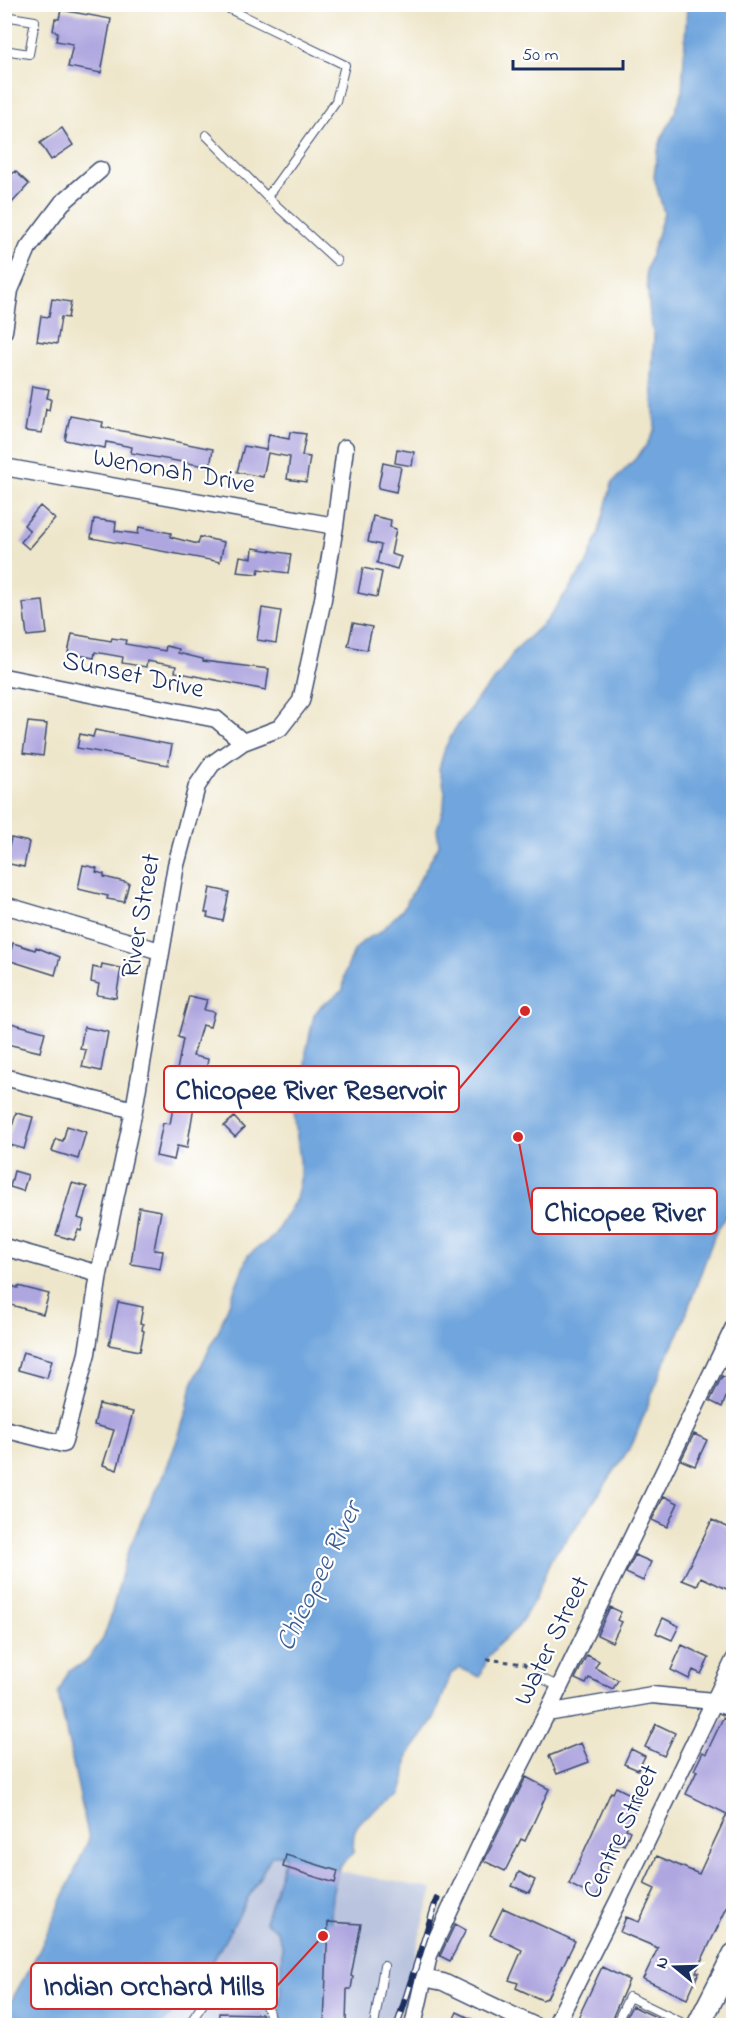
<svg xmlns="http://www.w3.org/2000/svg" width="738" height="2030" font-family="'Indie Flower',sans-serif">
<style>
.industrial{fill:#bac4de}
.water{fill:#6fa5dd;stroke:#456a9e;stroke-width:1.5}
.building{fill:#aea6df}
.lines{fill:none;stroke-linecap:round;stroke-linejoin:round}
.service-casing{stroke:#3b4a6e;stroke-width:10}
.minor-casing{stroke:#3b4a6e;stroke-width:19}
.secondary-casing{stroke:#3b4a6e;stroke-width:25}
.path{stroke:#3b4a6e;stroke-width:3;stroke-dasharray:4.5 4.5;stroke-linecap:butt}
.service{stroke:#fff;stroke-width:8}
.minor{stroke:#fff;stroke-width:16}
.secondary{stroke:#fff;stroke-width:22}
.rail-casing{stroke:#1b2f5e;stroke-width:7}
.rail{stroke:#fff;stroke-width:4.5;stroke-dasharray:14;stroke-linecap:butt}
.labels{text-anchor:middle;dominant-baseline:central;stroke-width:4.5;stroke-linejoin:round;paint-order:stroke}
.street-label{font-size:27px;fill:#1b2f5e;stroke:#fff}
.water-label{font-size:28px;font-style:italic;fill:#3d5e91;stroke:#fff}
.leader{fill:none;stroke:#d62828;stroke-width:2}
.callout-dot{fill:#d62828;stroke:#fff;stroke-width:2}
.callout{fill:#fff;stroke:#d62828;stroke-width:2}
.callout-label{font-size:28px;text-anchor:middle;font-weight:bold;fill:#1b2f5e}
</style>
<rect width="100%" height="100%" fill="#fff"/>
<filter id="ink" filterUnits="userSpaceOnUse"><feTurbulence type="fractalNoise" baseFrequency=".0167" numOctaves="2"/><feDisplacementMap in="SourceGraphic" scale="12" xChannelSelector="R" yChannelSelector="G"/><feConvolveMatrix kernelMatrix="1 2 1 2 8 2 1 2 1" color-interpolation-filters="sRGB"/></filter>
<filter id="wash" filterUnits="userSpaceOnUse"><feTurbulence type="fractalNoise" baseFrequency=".008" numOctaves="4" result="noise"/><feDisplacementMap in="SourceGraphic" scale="24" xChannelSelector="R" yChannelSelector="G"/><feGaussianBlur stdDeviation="1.35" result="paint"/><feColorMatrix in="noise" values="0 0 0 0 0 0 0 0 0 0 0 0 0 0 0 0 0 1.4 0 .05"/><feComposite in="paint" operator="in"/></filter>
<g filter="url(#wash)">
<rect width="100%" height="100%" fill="#eee6ca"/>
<path class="industrial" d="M273,1855H286L338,1871L433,1889L395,2025L161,2026L201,1983Z"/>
<path class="water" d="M687,5H733V1204L715,1234L680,1331L667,1356L633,1443L584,1516L551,1559L535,1599L518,1627L499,1644L488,1657L480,1677L460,1668L451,1674L434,1720L408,1755L405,1780L400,1795C386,1805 365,1813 356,1828C352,1836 354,1845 353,1853L339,1867L332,1894L326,2025H280L282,1943L277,1931L265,1922L286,1855H272L201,1983L161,2025L5,2026V2012L40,1949L89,1839L58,1693L69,1670L85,1663L103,1639L110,1619L127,1554L145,1512L162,1480L176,1443L187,1410L192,1384L218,1332L248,1255L273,1237L296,1199L300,1181V1161L294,1113L298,1090L305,1070L306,1052L314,1015L320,1007L343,990L345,973L354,951L364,940L379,933L403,909L439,845L437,829L444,806L445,791L439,769L445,748L455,729L478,698L498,676L515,650L547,620L587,563L598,535L612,483L637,457L647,444L655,428L652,379L654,335L650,317L646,271L664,213L654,177L657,154L662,137L673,117L682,93Z"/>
<g id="blocks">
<path class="building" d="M61,10L111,19L101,73L68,67L73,44L56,41L58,32L53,31L55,19H59Z
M62,128L73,145L51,160L40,143Z
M15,171L29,184L11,204L4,198V183Z
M52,299L71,302L68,318L61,317L57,344L37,341L41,316L49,317Z
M32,386L49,389L47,398L51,399L49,410L46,409L42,433L25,431Z
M70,416L103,422L102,427L213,449L210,467L131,453L132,447L106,442L105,448L65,440Z
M290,432L306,434L302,456L310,457L306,482L287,479L290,457L268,453L263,477L237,472L244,446L266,450L269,435L289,439Z
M397,449L414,452L412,466L395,463Z
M383,463L401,467L396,492L378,488Z
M40,506L55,519L29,549L21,542L30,531L24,525Z
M373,516L391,520L390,527L396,529L391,554L401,557L397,569L377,563L381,545L368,542Z
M94,519L116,522L115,531L138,534L139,527L171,533L170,537L198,544L200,537L224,542L220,562L91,538Z
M253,548L291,554L288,573L259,569L258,574L237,572L240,556L252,558Z
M363,568L382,572L377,597L358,593Z
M43,601L47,634L27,636L23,603Z
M262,608L281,611L276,643L257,640Z
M353,623L372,627L367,650L348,646Z
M72,634L111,641L112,638L126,640L125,644L165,651L166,646L179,649L178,653L203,659V661L269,669L266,690L175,672L176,666L147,661L146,667L122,663L123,657L95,652L94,658L68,653Z
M28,722L47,724L43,756L23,753Z
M95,730L172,745L168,765L77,748L80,734L93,737Z
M11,838L29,842L24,867L5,863Z
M83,865L97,868L96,872L104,874V877L129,883L124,902L107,899L108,896L78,889Z
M210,888L229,892L223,921L207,917L208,913H205Z
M13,943L35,950L36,947L60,957L55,975L8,960Z
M102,964L121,968L116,998L97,995L99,984L91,982L93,967L101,969Z
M189,996L207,1000L204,1010L214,1012L210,1027L202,1025L193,1056L208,1059L206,1071L200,1070L187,1148L177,1146L174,1160L156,1156L163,1123L170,1124L173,1108H175L180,1083L175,1082L177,1070L183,1039L178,1037Z
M7,1022L45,1032L40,1052L7,1044L9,1036L4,1035Z
M84,1027L108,1032L101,1071L82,1067L86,1050L80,1049Z
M16,1113L33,1117L24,1149L7,1144Z
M234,1117L244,1128L235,1137L224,1126Z
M67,1126L86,1132L78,1159L52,1151L56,1139L63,1141Z
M14,1171L28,1175L23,1191L10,1187Z
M72,1183L87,1187L78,1218L84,1220L81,1231L78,1230L74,1240L56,1235Z
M139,1207L161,1211L154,1250L163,1251L160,1269L131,1264Z
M4,1284L18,1288V1286L49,1294L43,1314L4,1303Z
M118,1302L143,1307L140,1323L143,1324L142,1330L144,1331L140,1351L109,1345Z
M23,1352L52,1360L47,1378L18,1370Z
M722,1376L733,1381L722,1407L710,1401Z
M99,1404L133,1412L117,1470L103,1465L114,1430L94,1425Z
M694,1434L707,1440L695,1466L681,1460Z
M664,1496L678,1503L667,1527L652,1520Z
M712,1520L734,1530V1584L731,1591L701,1577L697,1586L682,1580Z
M635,1555L651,1562L643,1581L626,1573Z
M610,1607L621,1612L617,1620L622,1622L612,1642L597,1635Z
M663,1618L679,1626L672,1640L656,1633Z
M682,1645L709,1658L701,1674L693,1670L689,1679L671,1670Z
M587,1655L599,1661L595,1668L618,1680L613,1689L589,1678L586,1684L575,1679Z
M723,1718L734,1724V1893L696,1972H699L687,1999L643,1979L658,1948L620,1932L626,1917L639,1922L655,1889L644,1884L657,1856L699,1874L705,1861L727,1814L686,1794L697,1771L694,1770L703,1752L706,1754Z
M656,1724L675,1733L664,1756L645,1747Z
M581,1743L589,1762L557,1774L549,1756Z
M631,1749L645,1756L638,1770L624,1764Z
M526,1777L549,1789L525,1841L521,1839L505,1871L484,1861Z
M616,1787L640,1799L626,1829L630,1831L624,1845L620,1843L616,1847L600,1884L602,1885L596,1898L569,1884L611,1792L613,1793Z
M286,1855L338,1871L335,1883L283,1867Z
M519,1872L535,1880L529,1893L512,1886Z
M503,1908L575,1941L547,1998L542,2000L516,1988L518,1983L509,1980L522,1950L490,1935Z
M328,1922L361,1924L351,1976L353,1977L351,1989H347L346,2025H324Z
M455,1924L466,1930L450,1961L440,1956Z
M602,1967L629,1980L609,2025H583L576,2022Z
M632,2006L673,2025H622Z
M457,2012L484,2025H451Z
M219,2013L262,2014L265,2025H218Z"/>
</g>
</g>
<g filter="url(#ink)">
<use href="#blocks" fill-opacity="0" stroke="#3b4a6e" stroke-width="1.5"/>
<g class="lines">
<g class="service-casing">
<path id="service" d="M219,4L345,65L336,101L267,197
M4,16L35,21L29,54L4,50
M206,135L267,197L337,261
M534,1675L560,1687
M188,2026L207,1998L241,1987C265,1997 266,2000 272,2026
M374,2026L384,1966
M615,2026L629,1997L689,2026"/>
</g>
<g class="minor-casing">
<path id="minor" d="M4,331L10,290L28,248L62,203L100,170
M4,467L335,526
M4,677L216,719L243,742
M4,905L160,951
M4,1077L134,1110
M4,1247L99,1274
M4,1429L63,1444L87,1353L99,1274L134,1110L176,865L197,786L212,764L243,742L280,728L301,701L323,599L335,526L345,448
M547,1713L652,1695L713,1701L734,1710
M423,1978L443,1982L535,2026
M413,2026L429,1955L483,1839L547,1713L734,1327
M555,2026L619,1899L734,1660"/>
</g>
<g class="secondary-casing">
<path id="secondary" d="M698,2026L734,1955"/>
</g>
<path class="path" d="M487,1659L524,1664L527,1667"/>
<use href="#service" class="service"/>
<use href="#minor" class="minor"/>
<use href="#secondary" class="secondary"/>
<g class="rail-casing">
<path id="rail" d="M397,2026L437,1899"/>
</g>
<use href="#rail" class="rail"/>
</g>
</g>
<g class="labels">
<g class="street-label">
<text transform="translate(174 472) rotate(10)">Wenonah Drive</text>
<text transform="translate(133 676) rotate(12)">Sunset Drive</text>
<text transform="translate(142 916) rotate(-80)">River Street</text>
<text transform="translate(553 1641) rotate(-64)">Water Street</text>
<text transform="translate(622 1832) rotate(-65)">Centre Street</text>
</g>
<g class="water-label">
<text transform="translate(320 1577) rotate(-64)">Chicopee River</text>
</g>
</g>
<path class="leader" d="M525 1011L459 1089M518 1137L532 1211M323 1936L277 1986"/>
<g class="callout-dot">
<circle cx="525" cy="1011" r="6"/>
<circle cx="518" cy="1137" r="6"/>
<circle cx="323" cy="1936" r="6"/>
</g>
<g class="callout">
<rect x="164" y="1066" width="295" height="46" rx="6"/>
<rect x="532" y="1188" width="185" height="46" rx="6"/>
<rect x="31" y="1963" width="246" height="46" rx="6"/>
</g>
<g class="callout-label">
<text x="311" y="1099">Chicopee River Reservoir</text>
<text x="625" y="1221">Chicopee River</text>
<text x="154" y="1995">Indian Orchard Mills</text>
</g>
<rect width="738" height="2030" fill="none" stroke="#fff" stroke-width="24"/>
<g transform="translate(675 1967) rotate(289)" stroke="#ffffff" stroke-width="4.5" paint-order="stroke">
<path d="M0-4.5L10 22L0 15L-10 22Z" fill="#1b2f5e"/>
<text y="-9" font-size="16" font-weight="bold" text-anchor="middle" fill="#1b2f5e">N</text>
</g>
<path d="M513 60v9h110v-9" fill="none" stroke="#1b2f5e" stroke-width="3"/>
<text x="522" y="60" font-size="18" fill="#1b2f5e" stroke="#ffffff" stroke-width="4.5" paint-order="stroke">50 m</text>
</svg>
